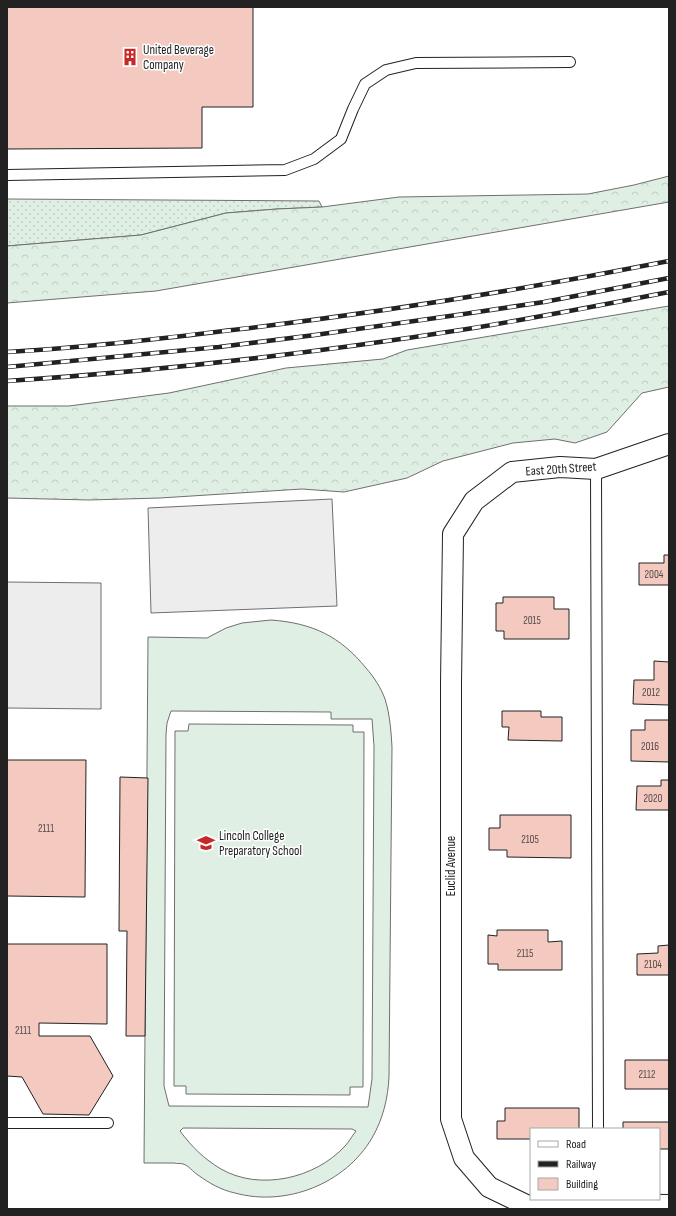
<svg xmlns="http://www.w3.org/2000/svg" width="676" height="1216" font-family="'Sofia Sans Condensed',sans-serif">
<style>
.grass{fill:url(#grass-dots);stroke:#6f6f6f}
.forest{fill:url(#forest-crowns);stroke:#6f6f6f}
.pitch{fill:#e0efe3;stroke:#6f6f6f;fill-rule:evenodd}
.parking{fill:#ededed;stroke:#6f6f6f}
.building{fill:#f3c9c0;stroke:#222}
.lines{fill:none;stroke-linecap:round;stroke-linejoin:round}
.service-casing{stroke:#222;stroke-width:12}
.minor-casing{stroke:#222;stroke-width:22}
.service{stroke:#fff;stroke-width:10}
.minor{stroke:#fff;stroke-width:20}
.rail-casing{stroke:#222;stroke-width:4.5}
.rail{stroke:#fff;stroke-width:3;stroke-dasharray:9;stroke-linecap:butt}
.labels{text-anchor:middle;dominant-baseline:central;stroke-width:3;stroke-linejoin:round;paint-order:stroke}
.number-label{font-size:11px;fill:#564c4a}
.poi-label{font-size:13px;fill:#222;stroke:#fff;text-anchor:start}
.street-label{font-size:13px;fill:#222;stroke:#fff}
</style>
<defs>
<pattern id="grass-dots" width="8" height="8" patternUnits="userSpaceOnUse"><rect width="8" height="8" fill="#e0efe3"/><path d="M2 2h.1M6 6h.1" fill="none" stroke="#c0cdc2" stroke-width="1.8" stroke-linecap="round"/></pattern>
<pattern id="forest-crowns" width="20" height="18" patternUnits="userSpaceOnUse"><rect width="20" height="18" fill="#e0efe3"/><path d="M2 6a3 3 0 1 1 6 0M12 15a3 3 0 1 1 6 0" fill="none" stroke="#c0cdc2"/></pattern>
</defs>
<rect width="100%" height="100%" fill="#fff"/>
<path class="grass" d="M7,199L319,201L322,207L277,209L226,213L141,235L7,246Z"/>
<path class="forest" d="M669,176V202L156,291L7,303V246L141,235L226,213L277,209L322,207L399,197L588,194L634,185Z
M669,306V387L642,393L607,432L575,443L555,439L513,443L443,461L407,478L344,492L302,489L160,498L89,500L7,498V406H69L169,393L286,368L383,359L407,350Z"/>
<path class="pitch" d="M271,620C312,623 340,636 366,668C374,677 381,688 385,699C390,715 391,731 392,747L389,1077C388,1098 383,1119 372,1138C345,1184 286,1207 235,1193C221,1190 209,1183 198,1175C193,1172 188,1165 183,1164C181,1163 177,1164 174,1163C164,1163 154,1163 144,1163L148,637L207,638L226,628L242,623ZM171,711L331,712V719H372L374,746L372,1079L368,1107L169,1106L164,1086L166,734L167,723ZM183,1128L352,1129L356,1131C352,1136 349,1142 345,1146C315,1179 259,1191 221,1169C204,1159 192,1147 180,1131Z
M189,724L353,725V732H364L363,1087H350V1095L186,1094V1086H174L175,731H188Z"/>
<path class="parking" d="M332,499L337,606L151,613L148,508Z
M7,582L101,583V709L7,708Z"/>
<path class="building" d="M7,7H253V107H202V148L7,149Z
M664,555H669V585H639V563H664Z
M503,597H554V609H569V639H504V631H496V603H503Z
M654,661L669,662V705L633,704L634,680H654Z
M502,711H541V717H562V741L508,740L509,727H502Z
M645,720H669V762L631,761V730H645Z
M7,760H86L85,897L7,896Z
M120,777L148,778L145,1036H126L127,931H119Z
M661,780H669V810H636L637,786H661Z
M500,815H571V858L507,857V850H489V828H500Z
M497,930H548V942L562,941V970H498V964H488V935L497,936Z
M7,944H107V1024L39,1023V1036H90L113,1076L89,1115L43,1114L22,1077L7,1076Z
M669,945V975H637V954L658,953V946Z
M625,1060H669V1089H625Z
M505,1108H579V1129H531V1139H497V1121H505Z
M623,1122H669V1149H659V1129H623Z"/>
<g class="lines">
<g class="service-casing">
<path id="service" d="M7,175L285,170L314,159L341,139L353,109L365,84L386,70L416,63L570,62
M596,469L598,1129
M7,1123H108"/>
</g>
<g class="minor-casing">
<path id="minor" d="M669,444L596,469L560,467L512,472L474,501L453,534L451,683V1119L464,1158L489,1187L528,1206L598,1204L669,1205"/>
</g>
<use href="#service" class="service"/>
<use href="#minor" class="minor"/>
<g class="rail-casing">
<path id="rail" d="M7,352C85,348 163,338 241,329C384,312 527,289 669,261
M7,367L219,347L315,335L464,314L544,302L669,278
M7,381C161,371 315,353 467,329C535,318 602,305 669,292"/>
</g>
<use href="#rail" class="rail"/>
</g>
<defs>
<g id="building-bare" transform="scale(1.38)"><path d="M-4-6H4V6H1V3H-1V6H-4ZM-2.5-4.3h1.7v1.8h-1.7ZM.8-4.3h1.7v1.8H.8ZM-2.5-1h1.7V.8h-1.7ZM.8-1h1.7V.8H.8Z" fill="#c62828" stroke="#fff" stroke-width="2.5" paint-order="stroke"/></g>
<g id="school-bare" transform="scale(1.38)"><path d="M0-5L7-2L0 1L-7-2ZM-4 1L0 2.5L4 1V4Q0 6-4 4Z" fill="#c62828" stroke="#fff" stroke-width="2.5" paint-order="stroke"/></g>
</defs>
<g fill-rule="evenodd">
<use href="#building-bare" x="130" y="57"/>
<use href="#school-bare" x="206" y="843"/>
</g>
<g class="labels">
<g class="number-label">
<text x="654" y="574">2004</text>
<text x="532" y="620">2015</text>
<text x="651" y="692">2012</text>
<text x="650" y="746">2016</text>
<text x="653" y="798">2020</text>
<text x="46" y="828">2111</text>
<text x="530" y="839">2105</text>
<text x="525" y="953">2115</text>
<text x="653" y="964">2104</text>
<text x="23" y="1030">2111</text>
<text x="647" y="1074">2112</text>
</g>
<g class="poi-label">
<text x="143" y="50">United Beverage<tspan x="143" dy="15">Company</tspan></text>
<text x="219" y="836">Lincoln College<tspan x="219" dy="15">Preparatory School</tspan></text>
</g>
<g class="street-label">
<text transform="translate(561 469) rotate(-4)">East 20th Street</text>
<text transform="translate(451 866) rotate(-90)">Euclid Avenue</text>
</g>
</g>
<rect width="676" height="1216" fill="none" stroke="#222222" stroke-width="16"/>
<rect x="530" y="1128" width="130" height="72" fill="#ffffff" stroke="#a7a7a7"/>
<rect x="538" y="1141" width="20" height="6" fill="#ffffff" stroke="#a7a7a7"/>
<text x="566" y="1148" font-size="12" fill="#222222">Road</text>
<rect x="538" y="1161" width="20" height="6" fill="#222222" stroke="#a7a7a7"/>
<text x="566" y="1168" font-size="12" fill="#222222">Railway</text>
<rect x="538" y="1178" width="20" height="12" fill="#f3c9c0" stroke="#a7a7a7"/>
<text x="566" y="1188" font-size="12" fill="#222222">Building</text>
</svg>
